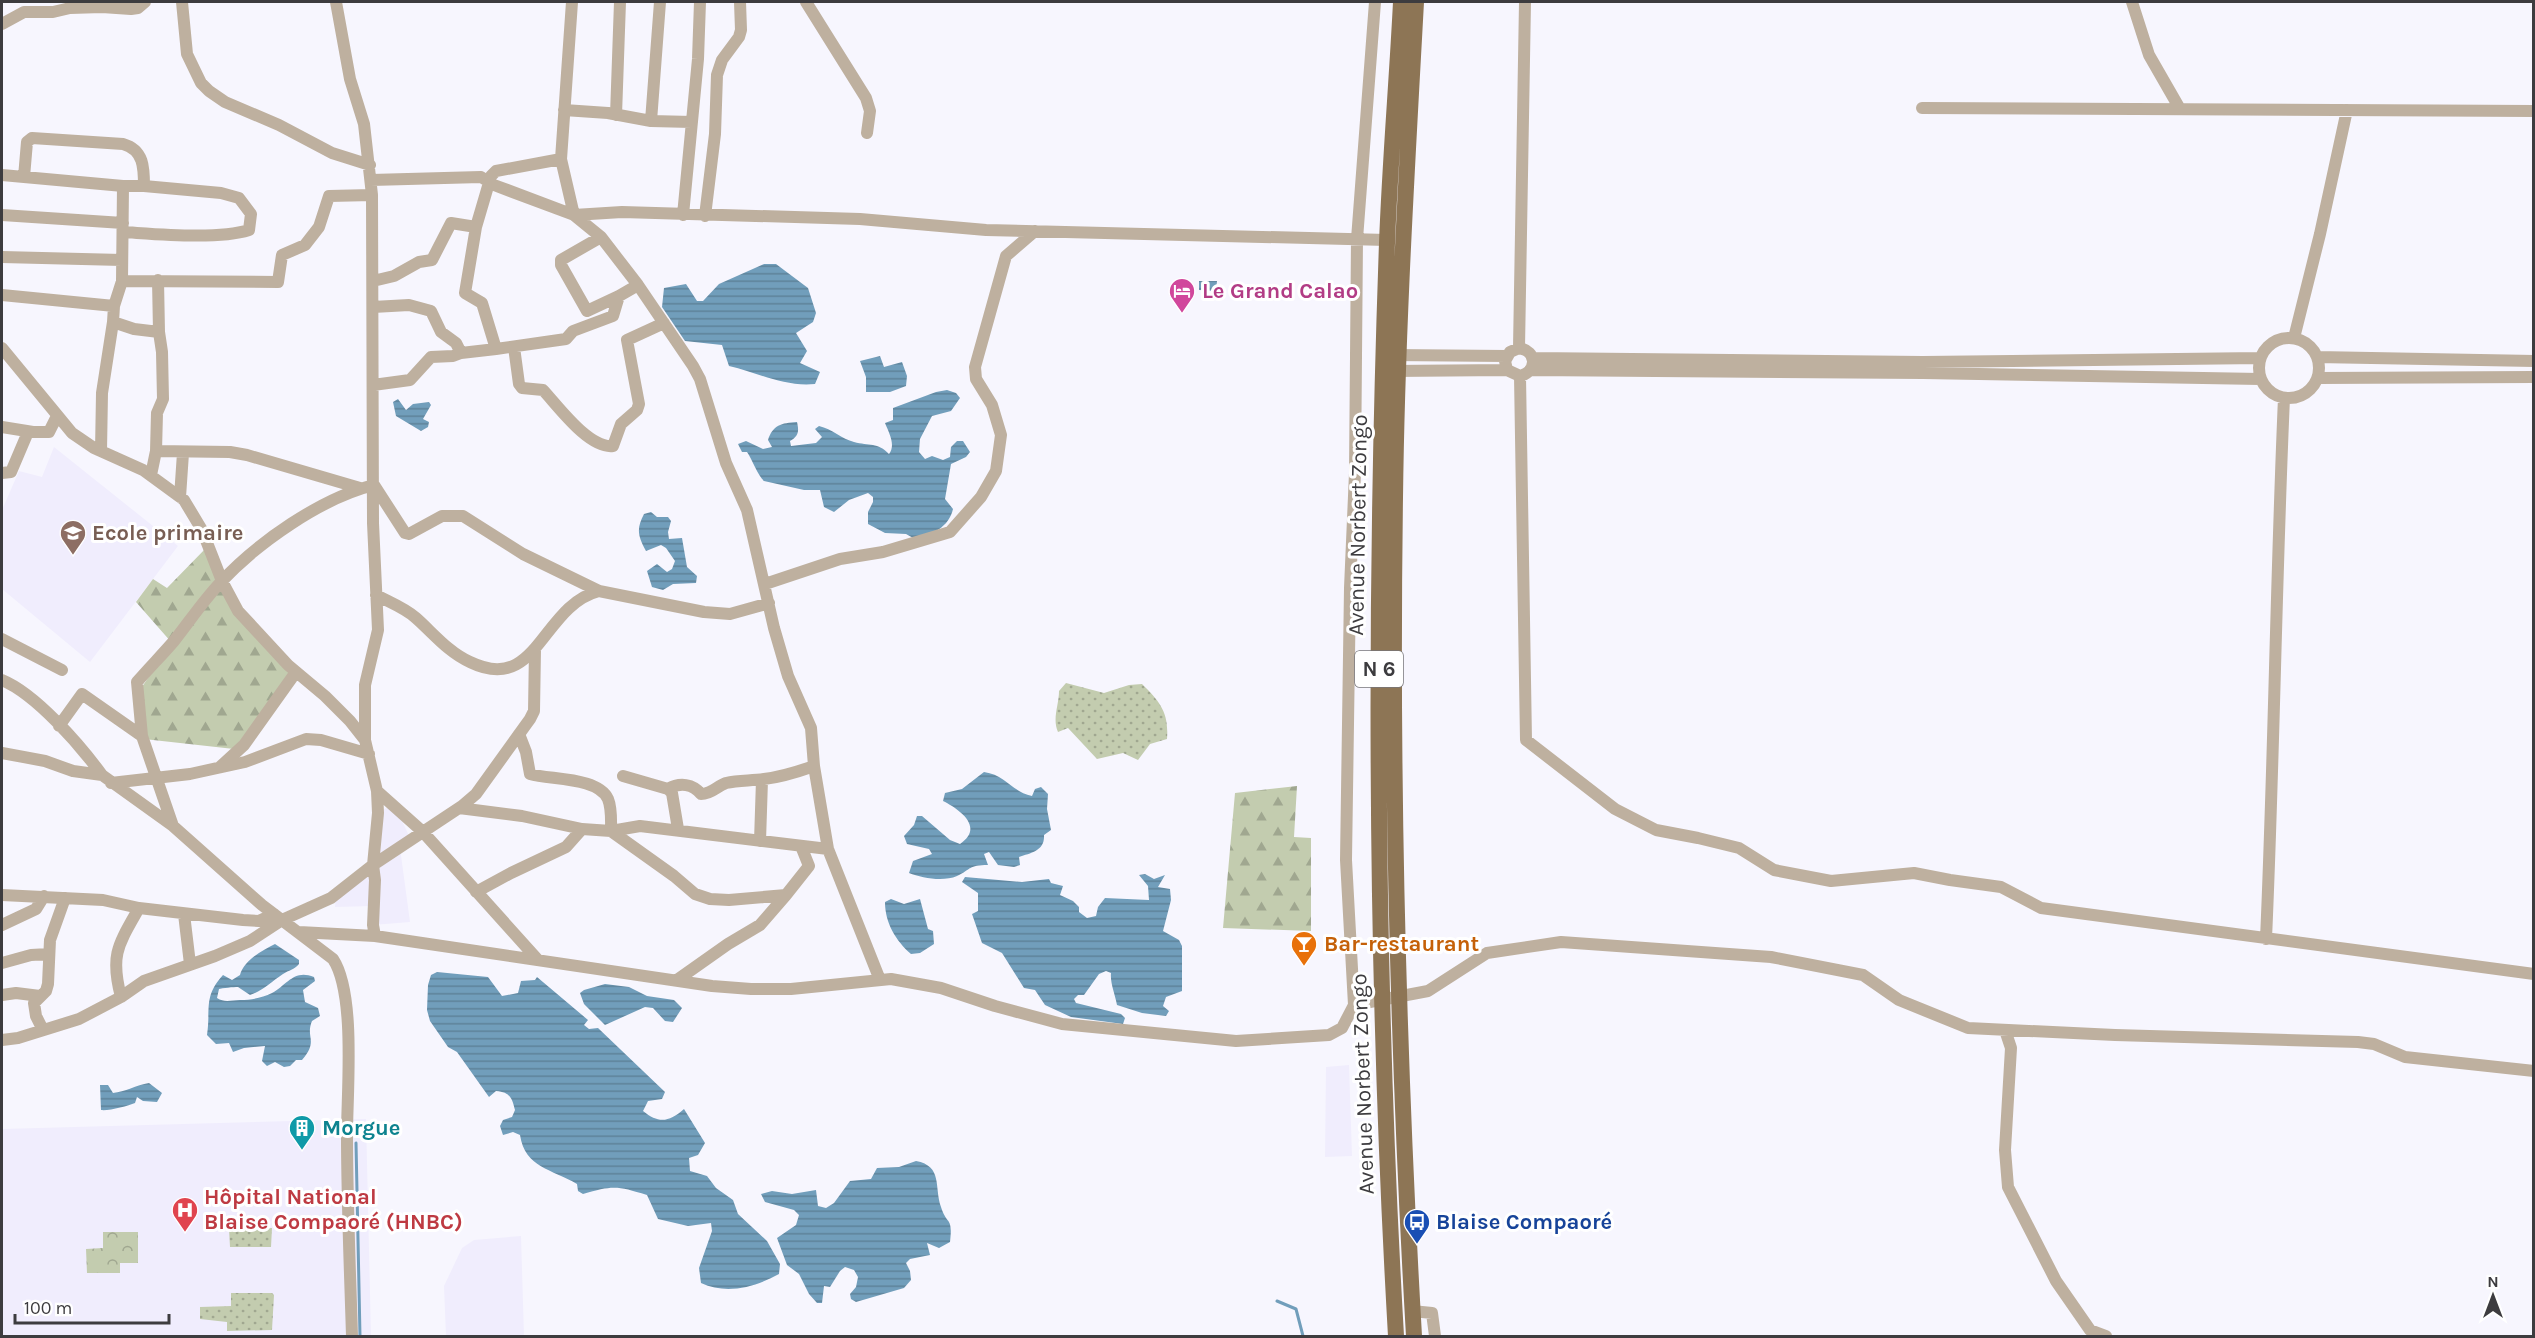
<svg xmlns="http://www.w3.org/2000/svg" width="2535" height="1338" font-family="Karla,sans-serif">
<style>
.built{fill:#f0edfd}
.grass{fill:url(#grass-dots)}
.forest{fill:url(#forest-firs)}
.park{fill:url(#park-crowns)}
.water{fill:url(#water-rules)}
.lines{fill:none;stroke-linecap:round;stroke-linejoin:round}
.stream{stroke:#719ebb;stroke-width:3}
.minor{stroke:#beb09f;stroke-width:12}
.primary{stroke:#8d7555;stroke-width:16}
.labels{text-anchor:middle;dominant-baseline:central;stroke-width:6;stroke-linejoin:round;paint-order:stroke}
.shield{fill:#fff;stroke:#777679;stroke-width:1.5}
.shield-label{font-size:21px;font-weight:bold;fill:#3d3c3f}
.hotel-label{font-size:22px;font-weight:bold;fill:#b23c85;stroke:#fff;text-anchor:start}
.street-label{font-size:22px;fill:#3d3c3f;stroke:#fff}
.education-label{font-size:22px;font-weight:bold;fill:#785e54;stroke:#fff;text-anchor:start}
.food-label{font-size:22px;font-weight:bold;fill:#c56008;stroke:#fff;text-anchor:start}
.culture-label{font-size:22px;font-weight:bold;fill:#0d838f;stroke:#fff;text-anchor:start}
.health-label{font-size:22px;font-weight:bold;fill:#be3a42;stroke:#fff;text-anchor:start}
.transit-label{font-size:22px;font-weight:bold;fill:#164399;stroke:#fff;text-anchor:start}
</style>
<defs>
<pattern id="grass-dots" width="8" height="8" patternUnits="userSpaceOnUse" patternTransform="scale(1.5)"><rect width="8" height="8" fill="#c3ccaf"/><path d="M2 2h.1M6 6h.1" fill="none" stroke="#a0a790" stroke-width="1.8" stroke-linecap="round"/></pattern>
<pattern id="forest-firs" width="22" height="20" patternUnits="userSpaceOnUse" patternTransform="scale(1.5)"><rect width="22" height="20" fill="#c3ccaf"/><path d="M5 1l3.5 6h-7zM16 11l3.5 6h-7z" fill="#a0a790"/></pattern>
<pattern id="park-crowns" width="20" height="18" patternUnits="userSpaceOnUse" patternTransform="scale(1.5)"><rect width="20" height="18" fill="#c3ccaf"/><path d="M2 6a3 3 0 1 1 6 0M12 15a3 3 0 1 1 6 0" fill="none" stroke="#a0a790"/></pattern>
<pattern id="water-rules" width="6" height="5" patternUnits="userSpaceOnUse" patternTransform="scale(1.5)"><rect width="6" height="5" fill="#719ebb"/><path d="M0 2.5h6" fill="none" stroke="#5e8299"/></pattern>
</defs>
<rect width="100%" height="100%" fill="#f7f6fe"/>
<path class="built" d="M54,447L178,546L90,662L2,589V510L19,471L42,477Z
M395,806L411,840L400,848L410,922L373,925L372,906L335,907L336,894L371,867L376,811Z
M1349,1065L1352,1156L1325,1157L1326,1067Z
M366,1119L371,1336H2V1129Z
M521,1236L524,1336H446L444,1286L462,1248L474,1240Z"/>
<path class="grass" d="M1066,683L1104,693L1129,685L1142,684C1160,702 1169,712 1167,739L1150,744L1138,760L1123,753L1097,759L1068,728L1058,732C1052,719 1059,705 1059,691Z
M272,1228L271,1247H230L229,1229Z
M231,1293H272L274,1295L272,1330L227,1331V1322L200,1319V1307L231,1306Z"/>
<path class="forest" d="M207,547L232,607L293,673L234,749L144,739L135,697L172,643L136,602L153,579L167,588Z
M1297,786L1294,837L1311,838V931L1223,928L1235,793Z"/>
<path class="park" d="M103,1232H138V1263H120V1273H87L86,1249L103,1248Z"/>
<path class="water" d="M764,264H776L808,288L816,313L813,322L796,333L807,351L800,363L820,372L815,384C784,387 759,373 729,366L722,345L685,341L662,307L664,288L686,284L697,301H703L719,284Z
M1199,281H1217L1216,291L1199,290Z
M880,356L884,367L902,362L907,376L906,386L890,392H866V377L860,361Z
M947,390L956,393L960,398L951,411L932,416L920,439L919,452L925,459L932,456L943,460L950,457L951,447L957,441H963L970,452L966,457L951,464L945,499L953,509C949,527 932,535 915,539L906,534L885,533L868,524V512L873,502V497L868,493L849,500L834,512L824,507L820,490H804L764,481C758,476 752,459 747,452H742L738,444L746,441L763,449L772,447L768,440C773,425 781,423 797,422C799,431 799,436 790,441L791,446L816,443L822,437L815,429L819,426C832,429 842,439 854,442C869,446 878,442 889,454C896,445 889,433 885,423L893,420V408L936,392Z
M398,399L406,410L413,404L429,402L431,405L423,419L429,422L428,427L421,431L396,416L393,402Z
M651,512L657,517H668L671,521L668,532L669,539L682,538L687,567L697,576L696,583L673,584L663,590L652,587L647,571L657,564L667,572L672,569L675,561L666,548L661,545L646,551C638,536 636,529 644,514Z
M984,772C1006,775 1012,792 1032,796L1035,789L1041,787L1048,794L1047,809L1051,830L1044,835C1045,851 1031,853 1019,857L1020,865L1014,867L998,865L989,852L984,854L988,865C968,865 972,869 957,876C943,882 922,878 909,873L913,861L932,854L929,849L907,844L904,836L914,825L917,816H922L950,840L960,844C985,827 959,809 943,801L945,793L962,789Z
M1145,874L1154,879L1165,875L1158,887L1170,889L1171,900L1163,931L1179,940L1182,946V991L1166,997L1163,1006L1169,1011L1166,1016L1142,1013L1117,1005C1115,994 1110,983 1111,973L1106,971L1099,974L1084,995H1078L1074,999L1076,1003L1121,1014L1125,1018L1123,1024L1071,1017L1045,1005L1035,990L1024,988L1002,953L982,943L972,914L978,911V893L962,882L965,877L1022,882L1049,879L1051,883L1063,886L1060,895L1073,901L1079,907V912L1087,918L1096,916L1098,907L1105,898L1149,900L1148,886L1139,875Z
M891,899L904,904L920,899L928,929L933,931L934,944L920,953L911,954C896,941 885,923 885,902Z
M275,944L299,960V964C294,970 289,970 283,974C271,982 264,990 250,995L238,987C234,987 222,988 219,989L217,998C225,1003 231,1000 240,1000C251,1000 262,998 272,993C288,984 294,969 314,977L315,981L303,990L305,1002L318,1008L320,1016L312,1021C305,1038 319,1040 302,1060H296L290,1066L284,1067L275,1062L267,1066L262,1061L265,1046L244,1048L233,1052L229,1043L216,1044L207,1035C211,1009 203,997 223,975L232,980L240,975C244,960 263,950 275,944Z
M437,972L488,977L502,996L518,993L521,981L535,980L537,977L588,1020L584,1025L589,1029L598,1028L665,1092L662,1099L648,1101L643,1111C659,1124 669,1122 684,1109L705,1143L698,1155L689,1158L690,1171L707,1176L716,1188L733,1200L738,1214L767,1241L780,1264L779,1274C755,1287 727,1295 701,1283L699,1268L712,1231L711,1223L688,1226L658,1219L647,1195C618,1186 613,1185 583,1194L578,1191L577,1184C552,1169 525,1168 520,1135L513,1132L503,1135L500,1126L503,1120L512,1117L515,1110C512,1098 510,1092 496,1091L489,1097L457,1052L448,1047L430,1021L427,1010L428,985L431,975Z
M605,984L629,987L647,996L674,1000L682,1008L673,1022L665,1021L653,1008L645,1007L605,1025L584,1004L580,993L584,990Z
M149,1083L162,1093L157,1102L143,1101L137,1097L135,1103C128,1106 109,1111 101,1110L100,1085H108L113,1093C125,1092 136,1085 149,1083Z
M916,1161C943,1166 934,1187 941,1207C947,1226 953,1216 950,1242L939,1248L927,1243L930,1255L910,1259L906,1263L910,1271L911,1280L904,1288L856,1302L851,1299L850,1294L856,1287L858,1277L854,1270L845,1267L840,1271L830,1287L824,1286L822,1303H817L809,1294L799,1274L787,1265L777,1238L796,1225L799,1215L794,1210L765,1202L761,1194L772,1191L792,1194L816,1190L818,1206L826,1208L834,1203L850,1181L871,1179L877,1168L899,1167Z"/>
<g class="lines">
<path class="stream" d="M356,1143L360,1336
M1277,1301L1296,1309L1303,1336"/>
<path class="minor" d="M182,2L187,54L201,83L209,91L225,102L279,125L332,153L370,165
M336,2L350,79L364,124L372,195L373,523L378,630L365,685V740L377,791L378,813L373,865L375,880L373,925L375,936
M572,2L561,159L574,215L622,212L860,219L986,230L1387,240
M660,2L651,121L692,122
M806,2L866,98L870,111L867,133
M2132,2L2149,55L2180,109
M2,24L24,12H53L70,8L102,7L131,9L138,8L145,2
M1922,108L2534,111
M564,110L608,113L651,121
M616,115L620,2
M2,175L123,186
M24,177L27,142L32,138L123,144C144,150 144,168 144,186H123L122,281L114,306L113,322
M371,180L481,177L494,185L574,215L601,237L638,285L693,366L700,379L726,463L747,510L774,628L788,676L811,728L814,766L828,849L880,980
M2,215L123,223
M683,215L698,59L700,2
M705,216L715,134L717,75L722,60L739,37L741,30L740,2
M123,232C156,234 218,240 249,230L251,214L239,198L221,193L144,186
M601,237L561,260V265L587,311L619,296
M2,257L122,260
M158,280L159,332
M122,281L278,282L282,255L305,245L319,227L329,196L372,195
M373,281L394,276L419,262L432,260L451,223L476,227
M2,295L114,306
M373,307L409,305L431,311L441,332L456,343L461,353L496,349L482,303L465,293L476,227L491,176L496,171L561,159
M2259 368a30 30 0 1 1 60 0a30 30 0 1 1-60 0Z
M2294,338L2320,234L2347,110
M514,347L519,384L522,388L543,390C558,406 589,449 613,446L621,424L637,410L639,404L627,340L664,323
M2,348L72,433L94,448L143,470L184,500L202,530L222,581L238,611L288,665L325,696L350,721L365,740
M1519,348L1525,2
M496,349L566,339L573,331L613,316L619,296L638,285
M1391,355L1507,356
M2317,357L2534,361
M1533,358L1923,362L2260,358
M1531,370L1923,373L2260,379
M1392,371L1507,370L1520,376C1538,371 1537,351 1519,348L1510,352L1505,361L1507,370
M1520,376L1526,740L1615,809L1656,830L1698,838L1739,848L1774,870L1831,881L1914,873L1950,880L2001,887L2041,908L2534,974
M2318,378L2534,377
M373,385L410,380L431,357L453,356L461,353
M2,427L33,432H49L57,416
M101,451L102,393L113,322L134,329L159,332L162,352L163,399L157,413L156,451L151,475
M156,451L230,452L247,455L360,488
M2,473L11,472L28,432
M180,497L183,453
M765,584L840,559L883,552L950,532L981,497L996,471L1001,435L992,405L976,379L975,367L1006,256L1035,231
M376,595C389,602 405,608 416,618C433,633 448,652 470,662C538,695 541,606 599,591L704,612L730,614L769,603
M2,639L62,670
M2,680C36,694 80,745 102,775
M59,726L82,694L142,736
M519,734L526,752L530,774C551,780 598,777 608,799C612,809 611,821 611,831L674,876L695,894L710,899L729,900L786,895L809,866L801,846
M2,753L45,761L73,771L102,775L173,826L262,905L333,959C356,994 347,1091 347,1135C347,1202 350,1269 352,1336
M220,767L244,745L296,672
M623,776L668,789L672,793L678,829
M111,783L190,774L245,762L306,739L321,740L369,754
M668,789C680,782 693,784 701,794C712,794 717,786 726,783C739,780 751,781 764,779C781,777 797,772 814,766
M377,791L423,832L538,960
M459,808L522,816L582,829L611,831L640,826L828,849
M173,826L142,736L137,682C149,668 162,655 174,641C189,622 203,601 220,583C257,543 321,498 374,485L405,533L409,534L442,516H463L523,554L599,591
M760,841L762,780
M476,892L511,873L566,847L582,829
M2,895L103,900L139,908L243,920L259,921L274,914
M184,914L190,964
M2,925L36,909L44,896
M299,932L375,936L712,986L751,989H791L891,979L941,988L995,1006L1062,1024L1236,1041L1329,1035L1342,1028L1354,1005L1346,860L1350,588L1355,473L1357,239L1375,2
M2266,939C2274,759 2276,578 2284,398
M2,963L31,955L49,954
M677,980L728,944L760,925L786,895
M2,995L16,993L40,996
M121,997C110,955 118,945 139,908
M1354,1005L1428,991L1487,953L1561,942L1771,957L1863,975L1899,1000L1968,1028L2115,1035L2358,1042L2374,1044L2405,1057L2534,1071
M43,1030L36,1016L34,1003L46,991L48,984L50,940L65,898
M2005,1030L2011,1048L2005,1150L2008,1187L2056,1281L2090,1330L2106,1336
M2,1040L18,1038L79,1019L121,997L144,981L215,956L250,941L282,920L331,898L373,865L462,806L476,794L530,719L534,711L535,649
M1412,1311L1432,1313L1435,1336"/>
<path class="primary" d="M1396,1336C1375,972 1374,607 1387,243C1390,162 1397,82 1401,2
M1414,1336C1398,1057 1391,778 1395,498C1397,332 1407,167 1416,2"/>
</g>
<defs>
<g id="hotel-pin" transform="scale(1.35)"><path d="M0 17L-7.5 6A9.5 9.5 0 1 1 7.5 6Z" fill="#d1479c" stroke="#fff"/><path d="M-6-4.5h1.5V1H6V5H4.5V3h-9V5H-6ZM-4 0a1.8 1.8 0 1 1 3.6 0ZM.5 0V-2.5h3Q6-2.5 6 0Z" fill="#fff"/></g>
<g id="school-pin" transform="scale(1.35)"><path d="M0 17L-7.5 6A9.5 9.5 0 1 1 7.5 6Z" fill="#8d6e63" stroke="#fff"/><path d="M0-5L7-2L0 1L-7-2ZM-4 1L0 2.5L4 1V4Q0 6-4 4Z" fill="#fff"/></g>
<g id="bar-pin" transform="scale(1.35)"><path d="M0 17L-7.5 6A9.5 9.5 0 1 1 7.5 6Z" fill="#e8710a" stroke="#fff"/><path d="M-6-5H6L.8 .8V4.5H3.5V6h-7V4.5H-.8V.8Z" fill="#fff"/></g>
<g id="building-pin" transform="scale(1.35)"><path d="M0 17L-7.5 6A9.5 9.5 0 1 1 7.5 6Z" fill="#0f9aa8" stroke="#fff"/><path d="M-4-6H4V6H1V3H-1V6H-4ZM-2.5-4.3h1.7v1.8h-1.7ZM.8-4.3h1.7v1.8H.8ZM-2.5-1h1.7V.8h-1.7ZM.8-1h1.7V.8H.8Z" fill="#fff"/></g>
<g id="hospital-pin" transform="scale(1.35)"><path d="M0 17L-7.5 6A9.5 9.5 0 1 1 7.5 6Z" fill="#e0444e" stroke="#fff"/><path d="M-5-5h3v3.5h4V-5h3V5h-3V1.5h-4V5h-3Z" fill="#fff"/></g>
<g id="bus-pin" transform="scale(1.35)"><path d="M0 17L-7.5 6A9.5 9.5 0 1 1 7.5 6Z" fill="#1a4fb4" stroke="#fff"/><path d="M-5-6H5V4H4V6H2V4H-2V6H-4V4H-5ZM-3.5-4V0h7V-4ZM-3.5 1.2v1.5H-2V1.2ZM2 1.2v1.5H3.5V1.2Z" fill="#fff"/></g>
</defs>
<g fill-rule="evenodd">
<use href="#hotel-pin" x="1182" y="291"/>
<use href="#school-pin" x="73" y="533"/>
<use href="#bar-pin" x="1304" y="944"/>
<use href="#building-pin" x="302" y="1128"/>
<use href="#hospital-pin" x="185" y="1210"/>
<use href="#bus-pin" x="1417" y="1222"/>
</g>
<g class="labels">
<rect class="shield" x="1355" y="651" width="48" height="36" rx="4.5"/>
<g class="shield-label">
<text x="1379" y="669">N 6</text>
</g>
<g class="hotel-label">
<text x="1202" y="291">Le Grand Calao</text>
</g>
<g class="street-label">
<text transform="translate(1358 525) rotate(-89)">Avenue Norbert Zongo</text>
<text transform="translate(1363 1084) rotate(-92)">Avenue Norbert Zongo</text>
</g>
<g class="education-label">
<text x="92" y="533">Ecole primaire</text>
</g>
<g class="food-label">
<text x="1324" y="944">Bar-restaurant</text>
</g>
<g class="culture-label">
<text x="322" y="1128">Morgue</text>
</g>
<g class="health-label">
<text x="204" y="1197">Hôpital National<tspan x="204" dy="25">Blaise Compaoré (HNBC)</tspan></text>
</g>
<g class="transit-label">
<text x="1436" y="1222">Blaise Compaoré</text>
</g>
</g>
<rect width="2535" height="1338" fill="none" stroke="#3d3c3f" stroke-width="6"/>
<g transform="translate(2493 1296)" stroke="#ffffff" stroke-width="4.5" paint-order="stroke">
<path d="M0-4.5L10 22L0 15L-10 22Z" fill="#3d3c3f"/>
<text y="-9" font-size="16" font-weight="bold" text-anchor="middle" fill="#3d3c3f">N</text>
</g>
<path d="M15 1314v9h154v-9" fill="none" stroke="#3d3c3f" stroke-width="3"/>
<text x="24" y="1314" font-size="18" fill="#3d3c3f" stroke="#ffffff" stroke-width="4.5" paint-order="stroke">100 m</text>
</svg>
